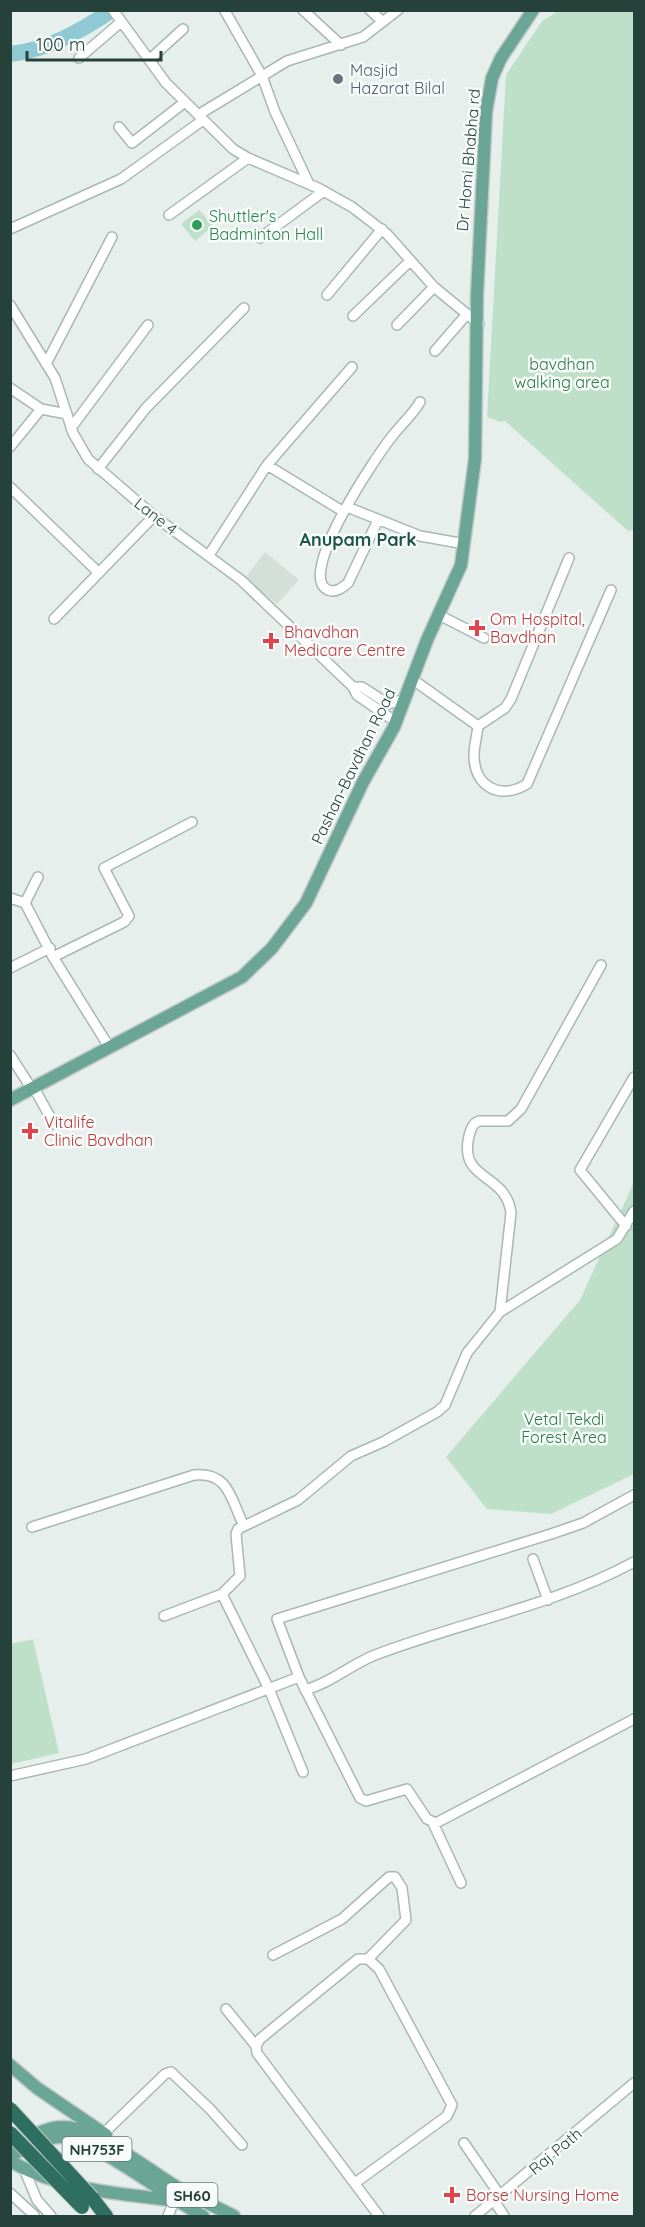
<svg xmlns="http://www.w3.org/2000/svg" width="645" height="2227" font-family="Quicksand,sans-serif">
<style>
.built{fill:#d4dfda}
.green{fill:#bfe0c8}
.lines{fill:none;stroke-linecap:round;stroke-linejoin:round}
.river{stroke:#8ec9d4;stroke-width:16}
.minor-casing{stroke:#a8b8b2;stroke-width:12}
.major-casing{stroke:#c2cac8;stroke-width:15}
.highway-casing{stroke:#c2cac8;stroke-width:16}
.minor{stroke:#fff;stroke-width:9}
.major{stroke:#6aa596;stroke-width:12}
.highway{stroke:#2f6f62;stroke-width:14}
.highway-bridge-casing{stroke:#c2cac8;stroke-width:16;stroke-linecap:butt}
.highway-bridge{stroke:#2f6f62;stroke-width:14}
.worship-dot{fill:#6b7280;stroke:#f7fbf9;stroke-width:2}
.leisure-dot{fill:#2e9e5b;stroke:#f7fbf9;stroke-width:2}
.health-dot{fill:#e0444e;stroke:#f7fbf9;stroke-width:2}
.labels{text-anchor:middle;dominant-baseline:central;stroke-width:5;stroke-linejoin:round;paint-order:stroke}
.shield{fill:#f7fbf9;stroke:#637a73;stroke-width:1.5}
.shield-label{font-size:15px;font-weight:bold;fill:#24423a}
.worship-label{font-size:16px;fill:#5b616d;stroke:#f7fbf9;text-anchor:start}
.street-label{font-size:16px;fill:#24423a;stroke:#f7fbf9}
.leisure-label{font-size:16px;fill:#27864d;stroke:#f7fbf9;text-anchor:start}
.park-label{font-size:16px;fill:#2d7a4b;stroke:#f7fbf9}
.health-label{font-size:16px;fill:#be3a42;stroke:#f7fbf9;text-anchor:start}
.neighbourhood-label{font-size:18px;font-weight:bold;fill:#1f5548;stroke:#f7fbf9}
</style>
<rect width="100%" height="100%" fill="#e6efeb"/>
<path class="built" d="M265,552L299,580L277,604L245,578Z"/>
<path class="green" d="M558,11H634V530L628,531L505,421L500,422L487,417L506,75L542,21Z
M199,210L213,226L195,241L181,224Z
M634,1182V1474L551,1514L487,1509L446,1457L580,1300Z
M33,1639L59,1753L11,1764V1644Z"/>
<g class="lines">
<path class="river" d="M10,54C48,50 81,31 112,10"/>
<g class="minor-casing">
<path id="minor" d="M113,10L166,83L233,149L248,158L318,188L352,207L387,234L434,287L479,324
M303,10L341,45
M370,10L383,22
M225,11L262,76L275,112L309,184
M79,58L121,22
M149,60L183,29
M198,115L287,61L363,37L398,10
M119,127L132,143L185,102
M169,215L248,158
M10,229L121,179L203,120
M260,238L324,191
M327,295L382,229
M10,305L55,378L73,433L88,459L154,516L241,580L353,687L357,695L396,722
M353,316L410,261
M397,325L434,287
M435,351L467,314
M46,364L112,237
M10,388L41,409L67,414
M71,428L148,325
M10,447L41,409
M267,465L344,512
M98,469L146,408L244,308
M10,487L99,573
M347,507L420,536L465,544
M378,520L348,583C342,588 336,593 328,590C295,576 378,453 394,434C403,423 413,414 420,402
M209,555L267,465L352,367
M569,558L511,699L505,708L478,726C477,736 474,746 474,755C474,788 501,800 527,784L611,590
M439,615L484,638
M54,619L154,516
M412,679L478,726
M353,687H362L388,704L405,699
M10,898L25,903L53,957L106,1042
M25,903L38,877
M53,957L124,922L129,916L104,868L192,822
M10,968L50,948
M10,1055L28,1083
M34,1088L54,1124
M626,1226L580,1170L634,1077
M500,1312L511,1213C506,1172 458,1182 469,1136C471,1129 472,1124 479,1121H508L521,1109L601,965
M32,1527L194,1475C229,1471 231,1500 244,1526
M533,1559L548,1600
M222,1594L240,1576L236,1534L238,1529L298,1500L351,1456L383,1442L437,1412L445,1405L467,1353L500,1312L617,1239L634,1211
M164,1616L222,1594L269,1689L303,1772
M299,1677L277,1619L551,1534L583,1523L634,1495
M305,1690C331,1683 350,1665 375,1655C461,1622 553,1606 634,1562
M10,1776L86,1759L299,1677L360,1798L366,1801L407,1789L427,1819L436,1823L634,1719
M433,1823L461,1883
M273,1955L342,1919L389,1877H395L402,1888L406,1920L368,1959
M226,2009L256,2046
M104,2133L165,2074L171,2072L210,2109L242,2145
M464,2143L501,2197
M24,2169L37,2200L51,2216
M355,2183L447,2116L452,2105L379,1969L368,1959H358L260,2039L256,2046L257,2053L379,2216
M10,2193L34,2215
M495,2202L504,2216
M168,2216L174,2201
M475,2216L634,2083"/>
</g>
<g class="major-casing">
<path id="major" d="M10,1100L242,977L272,948L306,903L363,782L394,727L427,640L461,565L475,459L477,295L486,112L492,78L501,58L533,10
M10,2065L37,2088L106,2135
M10,2146C27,2139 45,2127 63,2127C93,2126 153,2173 180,2189C198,2199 216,2207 234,2216
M10,2154C28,2151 44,2136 63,2137C92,2138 172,2200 203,2216
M10,2161C60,2190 114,2193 170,2200"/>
</g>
<g class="highway-casing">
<path id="highway" d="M92,2198L106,2216"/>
</g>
<use href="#minor" class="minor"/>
<use href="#major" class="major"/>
<use href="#highway" class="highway"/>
<g class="highway-bridge-casing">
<path id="highway-bridge" d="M10,2109L92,2198
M10,2133L82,2207"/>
</g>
<use href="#highway-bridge" class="highway-bridge"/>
</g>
<circle class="worship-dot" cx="338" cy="79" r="6"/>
<circle class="leisure-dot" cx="197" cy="225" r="6"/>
<g class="health-dot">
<path d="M474 619h6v6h6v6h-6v6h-6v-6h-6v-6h6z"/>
<path d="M268 632h6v6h6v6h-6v6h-6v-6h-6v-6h6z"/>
<path d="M27 1122h6v6h6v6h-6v6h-6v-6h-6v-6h6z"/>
<path d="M449 2186h6v6h6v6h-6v6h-6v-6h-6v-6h6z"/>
</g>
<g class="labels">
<g class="shield">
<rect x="62.5" y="2137" width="69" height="24" rx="4.5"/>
<rect x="166.5" y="2183" width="51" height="24" rx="4.5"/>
</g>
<g class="shield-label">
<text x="97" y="2149">NH753F</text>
<text x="192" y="2195">SH60</text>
</g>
<g class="worship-label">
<text x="350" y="70">Masjid<tspan x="350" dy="18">Hazarat Bilal</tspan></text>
</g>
<g class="street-label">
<text transform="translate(468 160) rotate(-85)">Dr Homi Bhabha rd</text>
<text transform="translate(156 516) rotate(38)">Lane 4</text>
<text transform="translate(353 766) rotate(-64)">Pashan-Bavdhan Road</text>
<text transform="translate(555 2151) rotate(-40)">Raj Path</text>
</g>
<g class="leisure-label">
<text x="209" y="216">Shuttler's<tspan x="209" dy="18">Badminton Hall</tspan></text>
</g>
<g class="park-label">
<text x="562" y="364">bavdhan<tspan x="562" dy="18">walking area</tspan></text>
<text x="564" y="1419">Vetal Tekdi<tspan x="564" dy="18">Forest Area</tspan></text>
</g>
<g class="health-label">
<text x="490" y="619">Om Hospital,<tspan x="490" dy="18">Bavdhan</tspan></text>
<text x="284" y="632">Bhavdhan<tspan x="284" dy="18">Medicare Centre</tspan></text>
<text x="44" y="1122">Vitalife<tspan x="44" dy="18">Clinic Bavdhan</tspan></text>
<text x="466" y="2195">Borse Nursing Home</text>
</g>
<g class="neighbourhood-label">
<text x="358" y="539">Anupam Park</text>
</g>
</g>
<rect width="645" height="2227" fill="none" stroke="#24423a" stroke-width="24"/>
<path d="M27 51v9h134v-9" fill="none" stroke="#24423a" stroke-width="3"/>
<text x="36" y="51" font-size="18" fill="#24423a" stroke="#f7fbf9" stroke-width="4.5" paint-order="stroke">100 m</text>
</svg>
